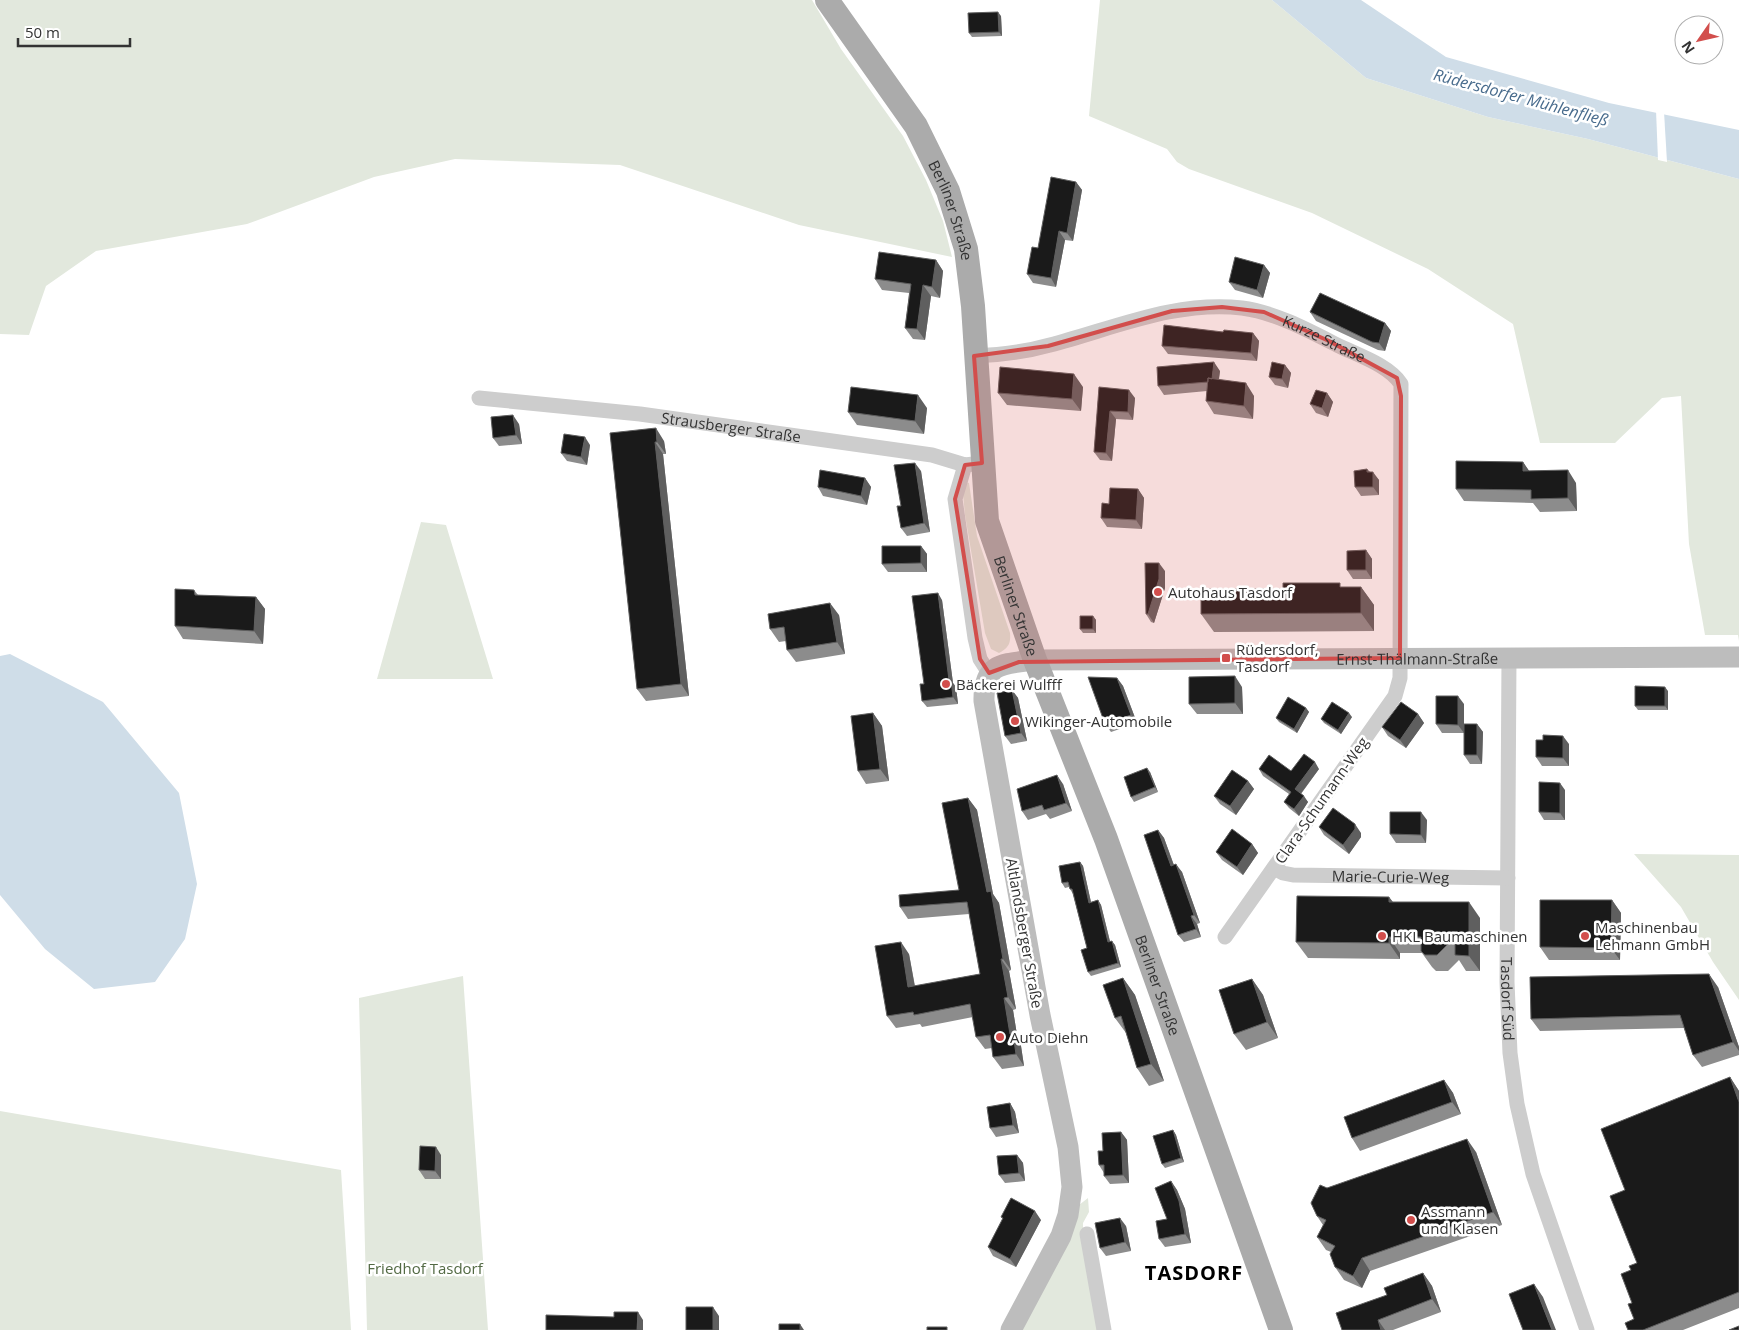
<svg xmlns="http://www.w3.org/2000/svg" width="1739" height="1330" font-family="'Open Sans',sans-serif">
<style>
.green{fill:#e2e8dd}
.water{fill:#cfdde8}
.pier{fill:#fff}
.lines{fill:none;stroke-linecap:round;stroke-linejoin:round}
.street{stroke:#cdcdcd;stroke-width:15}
.secondary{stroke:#bdbdbd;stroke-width:21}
.primary{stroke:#ababab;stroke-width:24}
.wall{fill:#8c8c8c}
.shaded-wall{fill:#5f5f5f}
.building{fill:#1a1a1a;stroke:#5f5f5f}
.marked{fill:#d24e4c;fill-opacity:0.2;stroke:#d24e4c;stroke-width:4;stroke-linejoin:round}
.poi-dot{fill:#d24e4c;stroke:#fff;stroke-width:2}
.labels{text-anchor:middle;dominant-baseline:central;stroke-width:5;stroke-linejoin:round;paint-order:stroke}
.street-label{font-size:15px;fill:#333;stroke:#fff}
.poi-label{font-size:15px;fill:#333;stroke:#fff;text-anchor:start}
.park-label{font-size:15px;fill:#536a44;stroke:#fff}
.water-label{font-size:16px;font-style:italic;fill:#496c8d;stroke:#fff}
.district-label{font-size:20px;font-weight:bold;letter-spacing:1px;fill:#000;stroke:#fff}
</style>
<rect width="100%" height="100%" fill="#fff"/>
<path class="green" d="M0,0H812L841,49L903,136L926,180L943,221L952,257L799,225L620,165L455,159L374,177L247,224L96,251L46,286L29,335L0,334Z
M1100,0H1272L1366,78L1488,117L1588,139L1739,179V641L1738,635H1705L1689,544L1681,396L1662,398L1615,443H1540L1513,324L1428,269L1312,213L1189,169L1177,162L1167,149L1089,116Z
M966,482L969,483L977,536L1010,633C1011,644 1008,648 999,653L991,649L985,633L965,515L963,494Z
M421,522L446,525L493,679H377Z
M1634,854L1739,855V1000L1713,962L1681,907Z
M463,976L488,1330H367L359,998Z
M0,1111L341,1170L351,1330H0Z
M1088,1198L1089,1212L1083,1223V1233L1100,1330H1021L1079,1205Z"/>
<path class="water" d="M1272,0H1361L1446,57L1609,103L1739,130V179L1588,139L1488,117L1366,78Z
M10,654L103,702L179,793L197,884L185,939L155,982L94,989L45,949L0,895V656Z"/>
<path class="pier" d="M1656,110L1664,112L1667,162L1658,160Z"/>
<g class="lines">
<g class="street">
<path id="s1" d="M974,356C1000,355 1025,352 1050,345C1112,329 1176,300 1242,308C1274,312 1308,330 1337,345C1357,355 1389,365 1401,384L1400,678L1395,696L1225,937"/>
<path id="s2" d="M479,398L640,414L932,455L965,465L982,463"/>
<path d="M965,465L955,499L975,638L980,659L989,673"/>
<path id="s3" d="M1509,657L1507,982L1510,1053L1517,1104L1533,1174L1587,1330"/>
<path id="s4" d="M1274,868L1283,873L1293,875L1508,878"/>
<path d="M1087,1234L1104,1330"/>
</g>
<path class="secondary" id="s5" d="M1011,1330L1061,1236L1068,1215L1072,1187L1068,1147L1040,1015L984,701C983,662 1003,664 1035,660L1739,657"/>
<path class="primary" id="s6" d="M827,0L916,126L948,191L966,249L973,306L987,521L1035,660L1106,839L1281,1330"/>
</g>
<path class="wall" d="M1001,16L1002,36L972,37L969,33Z
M1076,182L1082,190L1073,241L1065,240L1056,287L1033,283L1027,274L1038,248Z
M936,260L943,271L940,298L931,296L925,340L913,339L905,328L909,293L882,290L875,279Z
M1264,265L1270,273L1263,298L1235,290L1229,282Z
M1310,312L1385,323L1391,331L1385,351L1378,350L1316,321Z
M1223,332L1253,333L1259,341L1257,361L1168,354L1162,346Z
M1285,365L1291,373L1288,388L1275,385L1269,377Z
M1220,371L1219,380L1254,396L1253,419L1214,414L1206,401L1207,391L1164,395L1158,386Z
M1083,387L1081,411L1007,405L998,393Z
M1099,387L1135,398L1133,420L1116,419L1112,461L1100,460L1094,452Z
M1327,393L1333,402L1328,417L1316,413L1310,404Z
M927,408L924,434L857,425L848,412Z
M519,424L522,444L499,446L493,438Z
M610,433L664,441L666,454H663L689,696L646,701L637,689Z
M590,445L587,465L567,461L561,453Z
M1523,462L1529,471L1576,483L1577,511L1540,512L1533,503L1464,501L1456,489Z
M1367,469L1379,480V495L1361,496L1355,487Z
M921,471L930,532L907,536L901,528V506Z
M865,478L871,487L867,505L823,496L818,487Z
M1138,489L1144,498L1142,529L1107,527L1101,518L1109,504Z
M921,546L927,554V572H888L882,564Z
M1366,550L1372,559V579H1353L1347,570Z
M1165,571V588L1154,623L1151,622L1146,614Z
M1343,587H1361L1374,605V631L1214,632L1201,614Z
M194,590L198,595L256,597L265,609L263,644L183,639L175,626Z
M942,600L953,683L956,687L958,704L927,707L922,701L924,684Z
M839,615L845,654L796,662L787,650L786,641L779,642L770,629Z
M1093,616L1096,620V633H1083L1080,629Z
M1117,678L1123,686L1137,723L1111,732L1105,724Z
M1242,687L1243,714H1197L1189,704Z
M1012,690L1018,698L1027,741L1011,744L1005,736Z
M1668,691V710H1638L1635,706Z
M1464,704V733H1442L1436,724Z
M1306,708L1309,712L1297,733L1279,722L1276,718Z
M873,713L882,726L889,781L866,784L858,771Z
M1418,714L1424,723L1406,748L1388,736L1382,727Z
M1352,717L1341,734L1324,723L1321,719Z
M1477,724L1483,732L1482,764H1470L1464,755Z
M1569,744V766H1542L1536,757Z
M1259,769L1291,771L1319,769L1301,794L1308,802L1299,816L1289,808L1284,802L1289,794L1263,776Z
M1150,772L1158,792L1134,802L1131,797Z
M1248,781L1254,789L1236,815L1220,804L1214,796Z
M1063,784L1072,811L1050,819L1046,814L1028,820L1022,811Z
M1565,790V820H1544L1539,812Z
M968,798L977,810L993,894L999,903L1011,970L1009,971L1016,1009L1013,1010L1018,1041L1021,1046L1024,1066L1002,1069L993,1057L992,1048L985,1049L976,1037L973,1017L922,1027L920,1024L896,1028L887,1016L909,954L915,986L980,974L969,914L908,919L900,907L959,890Z
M1427,820L1426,843H1396L1390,834Z
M1319,827L1361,833V837L1349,854L1324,835Z
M1158,830L1164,838L1174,865L1182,872L1200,923L1197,924L1201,937L1184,942L1178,935Z
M1252,844L1258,853L1243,875L1222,860L1216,852Z
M1080,862L1083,866L1091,902L1098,900L1101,905L1110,941L1115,945L1121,967L1091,976L1088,972L1087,948L1073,894L1070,889L1069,887L1065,888L1062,883Z
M1389,897L1393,902L1480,918V971H1466L1459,960L1448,971H1436L1432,967L1422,953H1400V959L1308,958L1296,942Z
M1612,900L1621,913L1620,960H1549L1540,947Z
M1123,978L1135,995L1164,1081L1149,1086L1137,1068L1126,1033L1115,1018Z
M1252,979L1263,995L1278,1038L1246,1050L1234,1034Z
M1718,987L1739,1047V1055L1702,1067L1693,1055L1684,1028L1540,1031L1531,1019Z
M1730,1077L1739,1091V1308L1683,1330H1628L1634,1319L1631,1270L1637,1263L1625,1190Z
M1444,1080L1453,1093L1461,1114L1360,1151L1352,1138Z
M1010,1103L1015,1112L1019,1133L996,1137L990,1128Z
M1173,1130L1176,1135L1184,1162L1165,1168L1162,1164Z
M1121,1132L1127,1140L1129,1183L1110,1184L1104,1176V1173L1099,1165L1103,1151Z
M1476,1152L1502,1225L1370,1271L1362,1288L1344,1280L1335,1267L1331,1252L1326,1250L1317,1237L1323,1225L1317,1216L1327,1188Z
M441,1155V1179H425L419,1170Z
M1017,1155L1023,1163L1025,1181L1005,1183L999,1175Z
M1171,1181L1177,1190L1185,1209L1191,1243L1165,1247L1159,1239L1167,1219Z
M1001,1217L1041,1220L1016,1267L993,1256L988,1247L1003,1219Z
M1126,1226L1131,1251L1106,1256L1100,1248Z
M1423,1273L1432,1286L1441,1312L1393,1330H1342L1387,1295Z"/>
<path class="shaded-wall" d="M998,12L1001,16L1002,36L999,32Z
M1076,182L1082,190L1073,241L1067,233Z
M1059,231L1065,240L1056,287L1051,278Z
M936,260L943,271L940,298L932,287Z
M1264,265L1270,273L1263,298L1257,290Z
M923,285L931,296L925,340L917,329Z
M1385,323L1391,331L1385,351L1379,343Z
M1253,333L1259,341L1257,361L1251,353Z
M1214,362L1220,371L1217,390L1211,382Z
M1285,365L1291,373L1288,388L1282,379Z
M1074,374L1083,387L1081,411L1072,399Z
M1246,383L1254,396L1253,419L1244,406Z
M1129,390L1135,398L1133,420L1128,412Z
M1327,393L1333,402L1328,417L1322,408Z
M918,395L927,408L924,434L915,421Z
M1110,411L1116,419L1112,461L1106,453Z
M513,415L519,424L522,444L516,435Z
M656,428L664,441L666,454L657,442Z
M585,437L590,445L587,465L581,457Z
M655,442L663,454L689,696L681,684Z
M1523,462L1532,475L1523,471Z
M915,463L921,471L930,532L924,523Z
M1367,469L1373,478V472L1379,480V495L1373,487L1367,472Z
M1568,470L1576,483L1577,511L1568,498Z
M865,478L871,487L867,505L861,496Z
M1138,489L1144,498L1142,529L1136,520Z
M921,546L927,554V572L921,563Z
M1366,550L1372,559V579L1366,570Z
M1159,563L1165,571V588L1154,623L1148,614Z
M1361,587L1374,605V631L1361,613Z
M938,593L942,600L953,683L956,687L958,704L953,697L949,680Z
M256,597L265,609L263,644L254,631Z
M830,603L839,615L845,654L837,642Z
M1093,616L1096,620V633L1093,629Z
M1235,676L1242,687L1243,714L1235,703Z
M1117,678L1123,686L1137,723L1131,715Z
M1665,687L1668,691V710L1665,706Z
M1012,690L1018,698L1027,741L1021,733Z
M1458,696L1464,704V733L1458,725Z
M1306,708L1309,712L1297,733L1294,729Z
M873,713L882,726L889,781L880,769Z
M1349,713L1352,717L1341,734L1338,730Z
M1418,714L1424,723L1406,748L1400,740Z
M1477,724L1483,732L1482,764L1477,755Z
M1563,736L1569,744V766L1563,758Z
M1315,762L1319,769L1299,796L1295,789Z
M1147,768L1150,772L1158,792L1155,787Z
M1057,775L1063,784L1072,811L1066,803Z
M1248,781L1254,789L1236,815L1230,806Z
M1560,783L1565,790V820L1560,813Z
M1304,796L1308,802L1299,816L1294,809Z
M968,798L977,810L993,894L999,903L1011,970L1003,959L987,892Z
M1421,812L1427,820L1426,843L1421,835Z
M1355,824L1361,833V837L1349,854L1343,845Z
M1158,830L1164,838L1177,874L1171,866Z
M1252,844L1258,853L1243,875L1237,867Z
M1080,862L1083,866L1092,907L1089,903Z
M1176,864L1182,872L1200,923L1194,915Z
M1389,897L1400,912L1389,902Z
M1098,900L1101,905L1111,946L1108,942Z
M1612,900L1621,913L1620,960L1611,948Z
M1469,902L1480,918V971L1469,956Z
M1191,916L1197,924L1201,937L1196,929Z
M1389,937L1400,953V959L1389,943Z
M1112,941L1115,945L1121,967L1118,963Z
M901,942L909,954L917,999L908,987Z
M1001,959L1009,971L1016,1009L1008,997Z
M1709,974L1718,987L1739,1047V1051L1733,1042Z
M1123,978L1135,995L1164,1081L1151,1064Z
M1252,979L1263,995L1278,1038L1267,1022Z
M1004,998L1013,1010L1018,1041L1021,1046L1024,1066L1016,1054L1010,1034Z
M1730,1077L1739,1091V1102Z
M1444,1080L1453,1093L1461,1114L1452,1102Z
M1010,1103L1015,1112L1019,1133L1013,1125Z
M1173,1130L1176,1135L1184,1162L1181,1158Z
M1121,1132L1127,1140L1129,1183L1123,1175Z
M1467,1139L1476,1152L1502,1225L1493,1212Z
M436,1147L441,1155V1179L435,1171Z
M1017,1155L1023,1163L1025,1181L1019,1173Z
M1171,1181L1177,1190L1185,1209L1191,1243L1185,1234Z
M1035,1211L1041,1220L1016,1267L1010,1259Z
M1120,1218L1126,1226L1131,1251L1125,1242Z
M1362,1258L1370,1271L1362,1288L1353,1276Z
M1423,1273L1432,1286L1441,1312L1432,1299Z
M1534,1284L1543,1297L1556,1330H1552Z
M713,1307L719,1316V1330H713Z
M638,1312L643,1320V1330H637Z
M1378,1320L1385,1330H1381Z
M800,1324L804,1330H800Z"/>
<path class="building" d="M998,12L999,32L969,33L968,13Z
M1051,177L1076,182L1067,233L1059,231L1051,278L1027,274L1032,247L1038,248Z
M879,252L936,260L932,287L923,285L917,329L905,328L911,284L875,279Z
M1235,257L1264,265L1257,290L1229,282Z
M1320,293L1385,323L1379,343L1372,342L1310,312Z
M1164,325L1223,332L1224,330L1253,333L1251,353L1162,346Z
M1214,362L1212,379L1208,378V382L1158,386L1157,367Z
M1272,362L1285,365L1282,379L1269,377Z
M1000,367L1074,374L1072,399L998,393Z
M1208,378L1246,383L1244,406L1206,401Z
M851,387L918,395L915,421L848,412Z
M1099,387L1129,390L1128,412L1110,411L1106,453L1094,452Z
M1316,390L1327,393L1322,408L1310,404Z
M513,415L516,435L493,438L491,417Z
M656,428L657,442H655L681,684L637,689L610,433Z
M564,434L585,437L581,457L561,453Z
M1456,461L1523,462V471L1568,470V498L1531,499V490L1456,489Z
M915,463L924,523L901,528L897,506H901L894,465Z
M1367,469V472H1373V487H1355L1354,471Z
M820,470L865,478L861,496L818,487Z
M1110,488L1138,489L1136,520L1101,518L1102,503L1109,504Z
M882,546H921V563L882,564Z
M1366,550V570H1347V551Z
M1145,563H1159V579L1148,614H1146Z
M1283,583H1340V587H1361V613L1201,614V589H1283Z
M175,589L194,590L195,595L256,597L254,631L175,626Z
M938,593L949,680H951L953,697L922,701L920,684H924L912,596Z
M830,603L837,642L787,650L784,627L770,629L768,614Z
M1080,616H1093V629H1080Z
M1235,676V703L1189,704V677Z
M1088,677L1117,678L1131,715L1105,724Z
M1635,686L1665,687V706H1635Z
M1012,690L1021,733L1005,736L997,693Z
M1436,696H1458V725L1436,724Z
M1288,697L1306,708L1294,729L1276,718Z
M1332,702L1349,713L1338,730L1321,719Z
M1401,702L1418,714L1400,740L1382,727Z
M873,713L880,769L858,771L851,716Z
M1464,724H1477V755H1464Z
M1543,735L1563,736V758L1536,757V740H1543Z
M1304,754L1315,762L1295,789L1304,796L1294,809L1284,802L1291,792L1259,769L1269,755L1291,771Z
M1147,768L1155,787L1131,797L1124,777Z
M1232,770L1248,781L1230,806L1214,796Z
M1057,775L1066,803L1044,810L1042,805L1022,811L1017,789Z
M1539,782L1560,783V813L1539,812Z
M968,798L987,892L991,891L1003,959H1001L1008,997L1004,998L1010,1034H1013L1016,1054L993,1057L990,1035L976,1037L970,1004L914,1015L913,1012L887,1016L875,946L901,942L908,987L980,974L967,902L900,907L899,895L959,890L942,803Z
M1333,808L1355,824V829L1343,845L1319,827Z
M1390,812H1421V835L1390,834Z
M1232,829L1252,844L1237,867L1216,852Z
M1158,830L1171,866L1176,864L1194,915L1191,916L1196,929L1178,935L1144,835Z
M1080,862L1089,903L1098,900L1108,942L1112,941L1118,963L1088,972L1081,950L1087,948L1072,889H1070L1068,882L1062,883L1059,866Z
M1297,896L1389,897V902H1469V956L1455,955V937L1437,955H1425L1421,951V937H1389V943L1296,942Z
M1540,900H1612L1611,948L1540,947Z
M1709,974L1733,1042L1693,1055L1680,1015L1531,1019L1530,977Z
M1123,978L1151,1064L1137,1068L1121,1016L1115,1018L1103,985Z
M1252,979L1267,1022L1234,1034L1219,990Z
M1730,1077L1739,1102V1292L1643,1330H1628L1625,1323L1634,1319L1628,1304L1632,1303L1621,1274L1631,1270L1629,1266L1637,1263L1610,1196L1625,1190L1601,1129Z
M1444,1080L1452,1102L1352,1138L1344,1117Z
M1010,1103L1013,1125L990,1128L987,1107Z
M1173,1130L1181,1158L1162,1164L1153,1136Z
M1121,1132L1123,1175L1104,1176V1165H1099L1098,1151H1103L1102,1133Z
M1467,1139L1493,1212L1362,1258L1353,1276L1335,1267L1330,1254L1335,1246L1317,1237L1326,1220L1317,1216L1311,1203L1320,1185L1327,1188Z
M420,1146L436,1147L435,1171L419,1170Z
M1017,1155L1019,1173L999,1175L997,1156Z
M1171,1181L1179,1201L1185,1234L1159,1239L1156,1221L1167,1219L1155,1188Z
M1011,1198L1035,1211L1010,1259L988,1247L1003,1218L1001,1217Z
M1120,1218L1125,1242L1100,1248L1095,1223Z
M1423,1273L1432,1299L1378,1320L1381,1330H1342L1336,1313L1387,1295L1384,1288Z
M1534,1284L1552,1330H1523L1509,1294Z
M686,1307H713V1330H686Z
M614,1312H638L637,1330H546V1315L614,1317Z
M779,1324H800V1330H779Z
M1739,1326V1330H1729Z
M927,1327H947V1330H927Z"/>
<path class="marked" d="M1222,307L1264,312L1329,341L1397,378L1401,396L1400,658L1019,662L989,673L980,659L955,499L965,465L982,463L974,356L1048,346L1172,311Z"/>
<g class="poi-dot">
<circle cx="1158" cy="592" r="5"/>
<rect x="1221" y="653" width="10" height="10" rx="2.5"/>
<circle cx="946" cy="684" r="5"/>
<circle cx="1015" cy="721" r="5"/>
<circle cx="1382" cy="936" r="5"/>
<circle cx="1585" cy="936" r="5"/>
<circle cx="1000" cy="1037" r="5"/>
<circle cx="1411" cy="1220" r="5"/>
</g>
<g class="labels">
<g class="street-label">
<text stroke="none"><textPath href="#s6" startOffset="246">Berliner Straße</textPath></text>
<text stroke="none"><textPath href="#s1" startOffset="362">Kurze Straße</textPath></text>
<text stroke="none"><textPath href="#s2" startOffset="254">Strausberger Straße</textPath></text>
<text stroke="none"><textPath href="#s6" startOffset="650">Berliner Straße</textPath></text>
<text stroke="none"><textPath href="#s5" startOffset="1110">Ernst-Thälmann-Straße</textPath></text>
<text transform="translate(1321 800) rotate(-55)">Clara-Schumann-Weg</text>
<text stroke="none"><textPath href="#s4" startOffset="118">Marie-Curie-Weg</textPath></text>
<text transform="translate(1025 933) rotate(80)">Altlandsberger Straße</text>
<text stroke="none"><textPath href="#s6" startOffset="1055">Berliner Straße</textPath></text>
<text stroke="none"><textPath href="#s3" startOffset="342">Tasdorf Süd</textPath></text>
</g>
<g class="poi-label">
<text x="1168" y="592">Autohaus Tasdorf</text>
<text x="1236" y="649">Rüdersdorf,<tspan x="1236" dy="17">Tasdorf</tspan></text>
<text x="956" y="684">Bäckerei Wulfff</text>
<text x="1025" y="721">Wikinger-Automobile</text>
<text x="1595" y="927">Maschinenbau<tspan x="1595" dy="17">Lehmann GmbH</tspan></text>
<text x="1392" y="936">HKL Baumaschinen</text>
<text x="1010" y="1037">Auto Diehn</text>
<text x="1421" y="1211">Assmann<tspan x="1421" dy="17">und Klasen</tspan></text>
</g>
<g class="park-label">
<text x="425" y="1268">Friedhof Tasdorf</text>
</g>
<g class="water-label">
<text transform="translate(1521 97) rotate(15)">Rüdersdorfer Mühlenfließ</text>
</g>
<g class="district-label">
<text x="1194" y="1272">TASDORF</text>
</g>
</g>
<g transform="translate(1699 40) rotate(236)"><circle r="24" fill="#ffffff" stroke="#adadad"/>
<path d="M0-4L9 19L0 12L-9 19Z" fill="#d24e4c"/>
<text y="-8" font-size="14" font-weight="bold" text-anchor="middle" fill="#333333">N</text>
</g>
<path d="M18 38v8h112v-8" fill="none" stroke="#333333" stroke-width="2.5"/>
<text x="25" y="38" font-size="15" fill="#333333" stroke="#ffffff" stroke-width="4" paint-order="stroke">50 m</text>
</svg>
